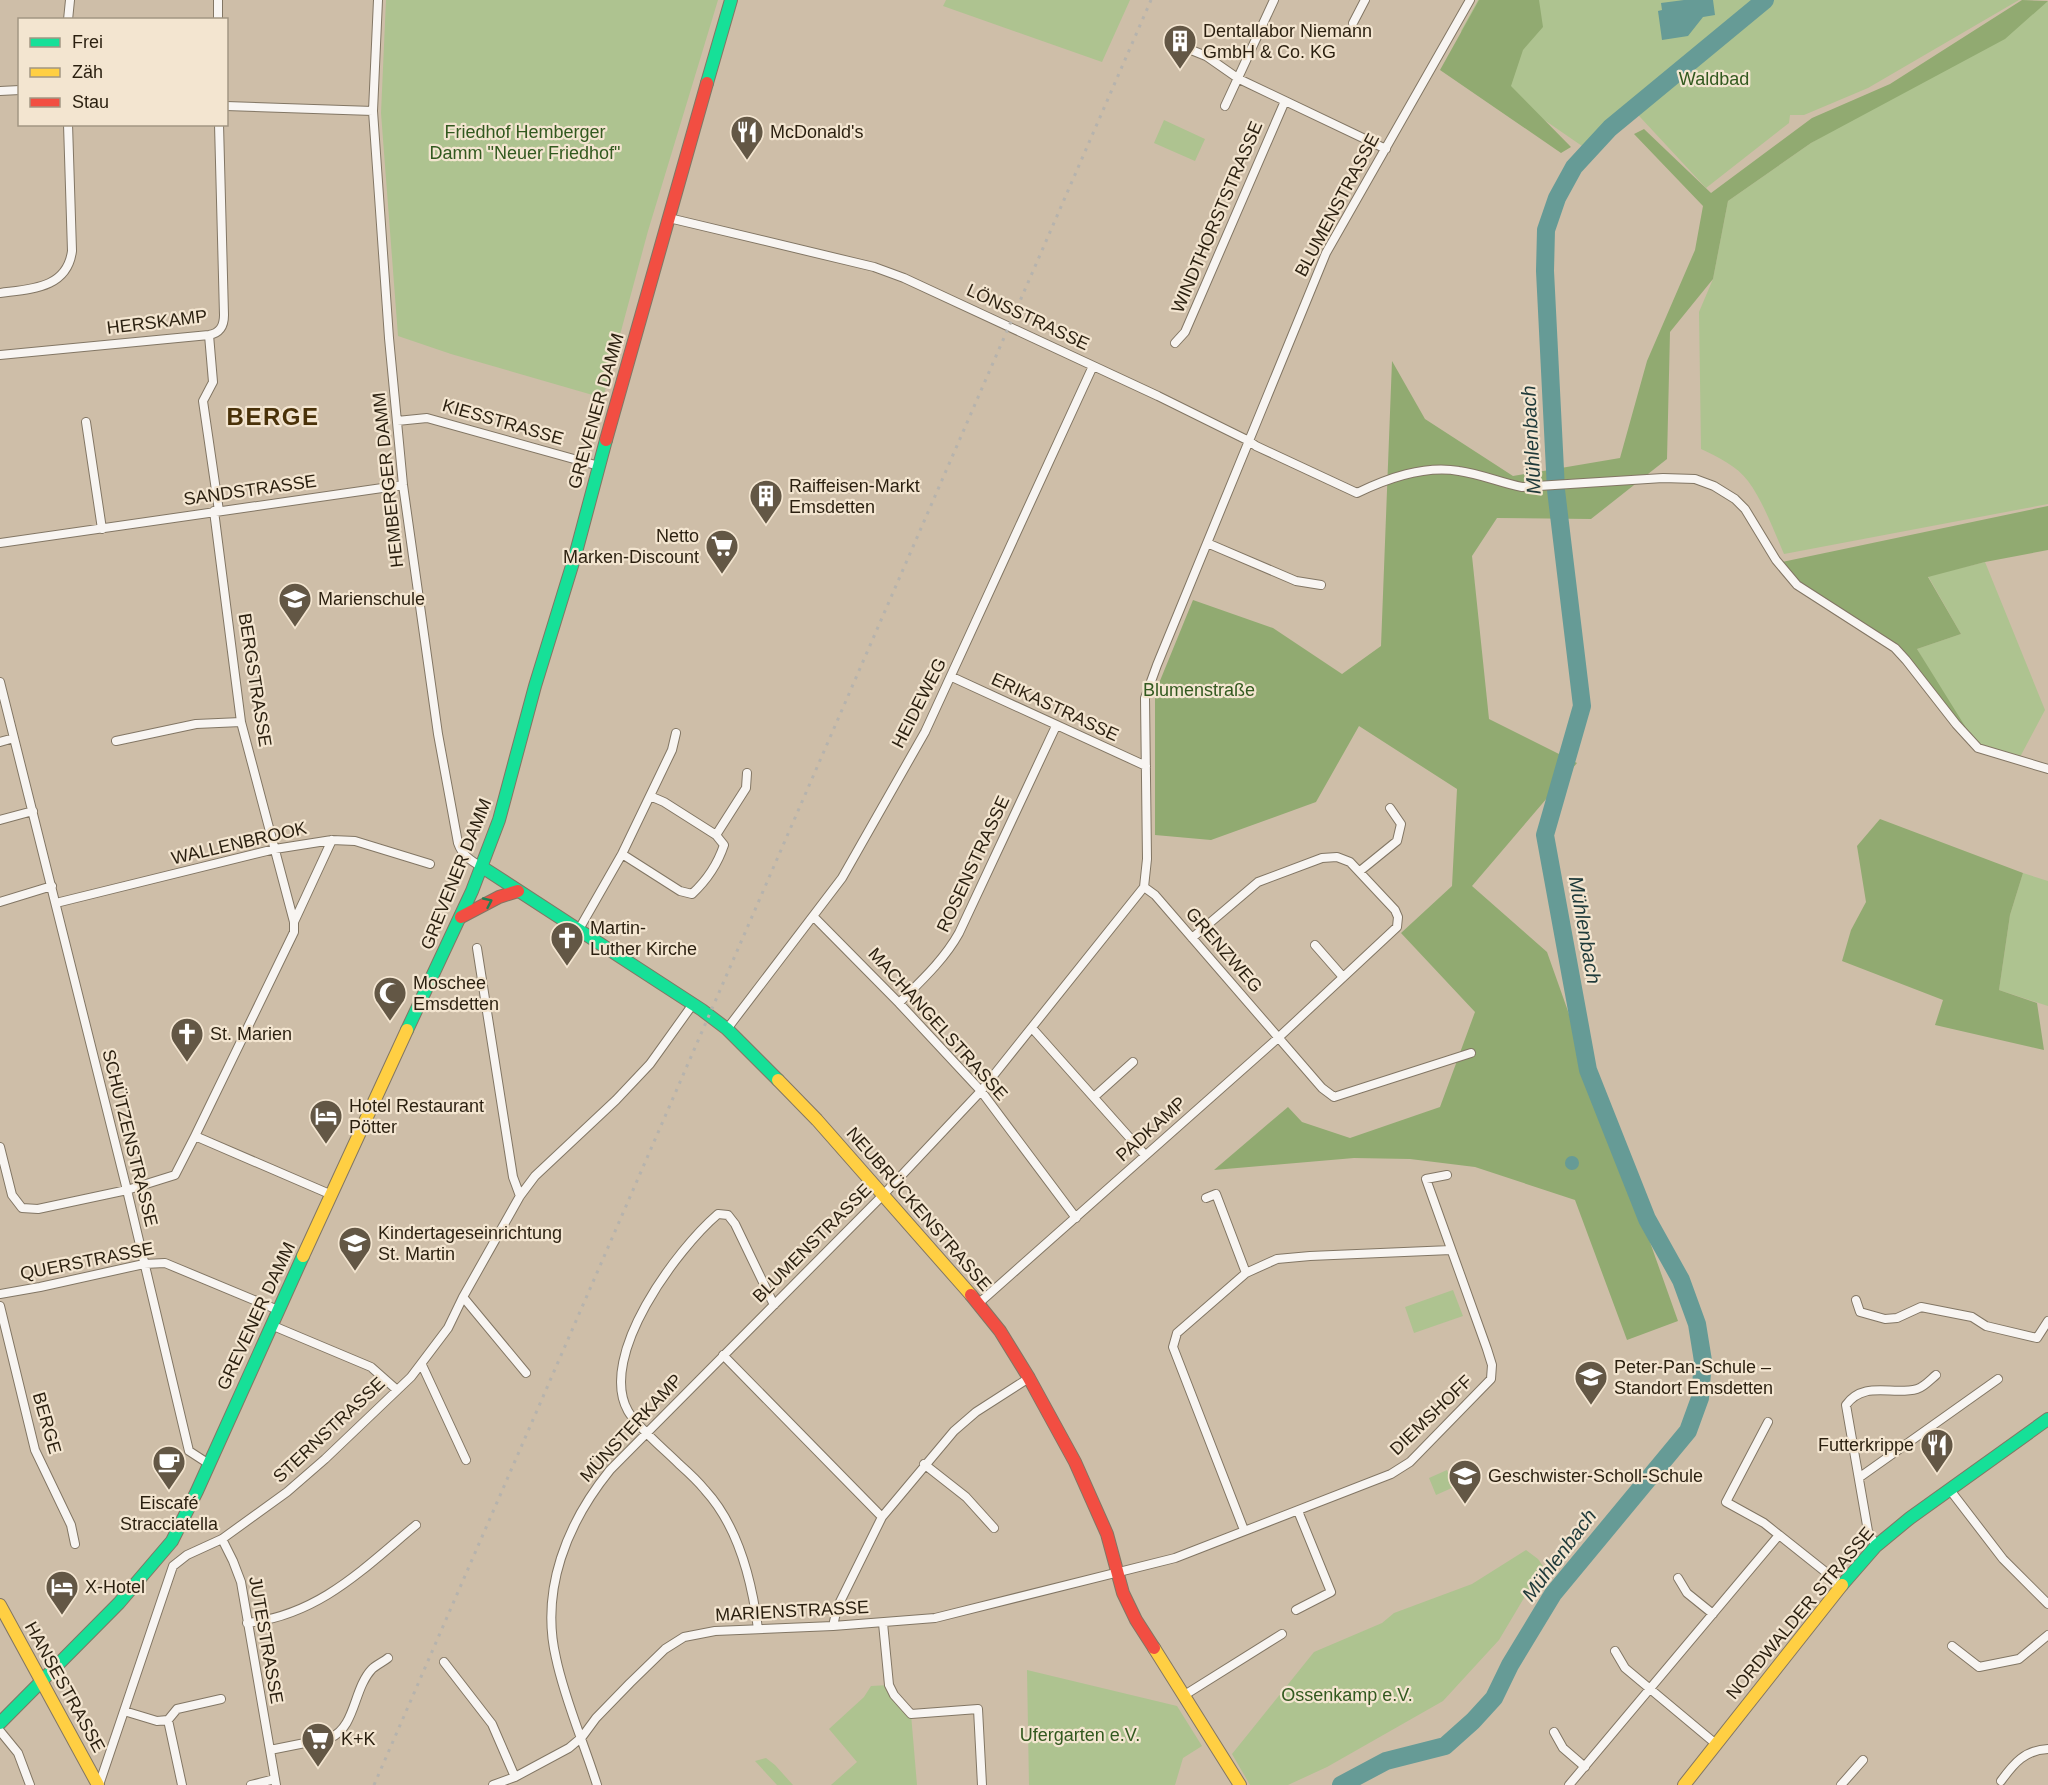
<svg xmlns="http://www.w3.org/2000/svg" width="2048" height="1785" font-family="Arial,sans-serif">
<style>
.green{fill:#aec390}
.forest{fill:#91aa71}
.water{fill:#669b96}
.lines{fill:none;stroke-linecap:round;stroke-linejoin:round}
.river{stroke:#669b96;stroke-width:18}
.street-casing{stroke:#827664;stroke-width:10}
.fast-casing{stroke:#827664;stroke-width:14}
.slow-casing{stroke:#827664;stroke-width:14}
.jam-casing{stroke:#827664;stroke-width:14}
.street{stroke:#f8f5f2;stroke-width:8}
.fast{stroke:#16e098;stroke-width:12}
.slow{stroke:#ffcf43;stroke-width:12}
.jam{stroke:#f24e42;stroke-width:12}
.rail{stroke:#b6b3ad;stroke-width:3;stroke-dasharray:3 6;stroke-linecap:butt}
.oneway{stroke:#208054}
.labels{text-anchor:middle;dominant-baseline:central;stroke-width:4.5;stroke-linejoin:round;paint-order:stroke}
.poi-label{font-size:18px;fill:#2a1f0f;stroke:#f3e5d0;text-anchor:start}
.park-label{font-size:18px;fill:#32591f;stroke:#f3e5d0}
.street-label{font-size:18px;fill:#2a1f0f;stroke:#f3e5d0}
.water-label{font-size:20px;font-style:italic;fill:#1f3a3a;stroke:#f3e5d0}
.district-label{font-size:24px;font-weight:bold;letter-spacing:1.5px;fill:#493108;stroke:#f3e5d0}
</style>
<rect width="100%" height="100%" fill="#cebea8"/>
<path class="green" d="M386,0H718L648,231L603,398L451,354L398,336L381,113Z
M946,0H1130L1102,62L943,6Z
M1478,0H2019L1868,88L1804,115H1790L1789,123L1706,188L1628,104L1582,146L1508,95L1503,82L1461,31Z
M2048,1V504L1784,554C1774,531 1763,501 1748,481C1737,466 1718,457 1701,449L1699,312L1713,279L1728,201L1811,143Z
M1164,120L1205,139L1195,161L1154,143Z
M1985,562L2045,710L2020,757L1980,745L1966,733L1917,649L1961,634L1928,576Z
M2023,873L2048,881V1006L1999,990L2010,915Z
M1453,1290L1463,1316L1414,1333L1405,1307Z
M1447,1470L1454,1487L1436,1495L1429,1478Z
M1526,1550L1538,1559L1543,1566L1499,1640L1443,1701L1327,1767L1288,1785H1250L1232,1754L1314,1652L1382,1623L1394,1613L1472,1584Z
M1027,1670L1177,1706L1202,1746L1183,1758L1175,1785H1029Z
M889,1685L911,1714L917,1785H831L857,1762L829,1729L864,1697L871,1686Z
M766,1758L775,1765L793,1785H777L755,1761Z"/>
<path class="forest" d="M1479,0H1539L1543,27L1523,50L1511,86L1571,147L1561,153L1440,70Z
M2022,0L2048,1L2005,39L1811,143L1728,201L1713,279L1670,332L1667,459L1591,519L1497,518L1472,556L1489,719L1577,763L1472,886L1547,952L1678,1321L1627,1340L1575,1200L1475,1167L1410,1159L1354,1158L1214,1170L1288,1107L1302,1122L1350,1138L1440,1107L1475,1012L1401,933L1452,886L1457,789L1359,726L1316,802L1211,840L1155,835V693L1193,600L1273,628L1342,674L1381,646L1392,361L1425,419L1513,476L1620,458L1647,361L1695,250L1703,206L1634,134L1644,129L1711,193L1812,118L1890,84Z
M2048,506V550L1985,562L1928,577L1961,634L1917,649L1968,731L1966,733L1908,658L1799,584L1782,562Z
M1880,819L2023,873L2010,915L1999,990L2037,1003L2044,1050L1935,1025L1943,1000L1842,961L1851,930L1866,902L1857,846Z"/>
<path class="water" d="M1684,0H1713L1715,15L1703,17L1688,36L1662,40L1658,11L1662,10L1661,3Z
M1565 1163a7 7 0 1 1 14 0a7 7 0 1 1-14 0Z"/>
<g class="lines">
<path class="river" d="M1341,1785L1386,1761L1445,1746L1473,1721L1494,1698L1510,1665L1553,1594L1688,1431L1700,1398L1703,1361L1697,1324L1681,1280L1647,1219L1588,1070L1545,835L1582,706L1556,490L1545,271L1546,230L1557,198L1574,167L1610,128L1765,0"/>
<g class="street-casing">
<path id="street" d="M218,0V20
M378,0L373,111L389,338L403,485L438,734L458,843C462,855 471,861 482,867
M68,20L70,0
M1353,23L1365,0
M1169,41L1206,56L1239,79L1386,149
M0,91L20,90
M226,106L373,111
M1225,106L1274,0
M669,218L874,267L904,278L1158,396L1249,441L1256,446L1357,493C1388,478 1424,465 1459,471C1481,474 1501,483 1522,487L1663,478L1695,479L1714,486L1735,499L1745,509L1776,560L1797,585L1895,648L1906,660L1956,724L1978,748L2048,769
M0,293C30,289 67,289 72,251L68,124
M209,335L213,382L203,401L219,511
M1175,343L1185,332L1285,101
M0,355L209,335C220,333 224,326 224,315L219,124
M397,421L427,418L599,466
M86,422L102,529
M0,543L403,485
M1207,543L1296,581L1321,585
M952,677L1146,766
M0,682L127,1190L189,1451L209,1464
M116,741L196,724L241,722
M0,742L14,738
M650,796L664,802L716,835
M0,820L33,811
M622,854L680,891L692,894C706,881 718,863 724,845L716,835L746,788L747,773
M1360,871L1397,841L1401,824L1390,808
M1144,887L1155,895L1322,1088L1334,1097L1471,1053
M0,902L52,886
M56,903L275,849L332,840L355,841L430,864
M813,916L899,1003L981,1091L1076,1218
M294,922L332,840
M578,931L622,854L672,750L676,733
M1315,945L1343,977
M477,948L513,1177L520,1196
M899,1003C921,981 944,960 959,933L1056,726
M1032,1028L1145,1155
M727,1029L842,878L925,732L1093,366
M1094,1097L1133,1062
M195,1136L332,1195
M0,1147L12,1195L22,1208L38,1209L127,1190L175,1175L195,1136L294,932V922L241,722L214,511
M1206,1198L1216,1194L1246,1273
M0,1294L40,1287L144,1264L165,1263L278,1310
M463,1297L526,1373
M1856,1300L1860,1312L1885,1319L1897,1318L1921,1307L1972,1317L1986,1326L2037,1338L2048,1321
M979,1303L1278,1038L1397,927L1398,917L1395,910L1350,862L1337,857L1322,858L1258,882L1192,938
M0,1306L35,1450L71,1525L75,1544
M271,1325L371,1367L397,1390
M723,1355L882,1517
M422,1365L466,1460
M1768,1422L1726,1502L1764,1523L1779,1535
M924,1464L966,1497L994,1528
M1860,1477L1998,1379
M1950,1490L2003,1559L2048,1604
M1244,1530L1173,1347L1177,1333L1246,1273L1277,1259L1310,1256L1451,1250
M222,1539L233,1561L241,1582L276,1785
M1876,1546L1868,1531L1846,1405C1864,1380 1893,1396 1917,1389C1924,1387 1931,1379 1936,1375
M1678,1578L1687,1593L1713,1614
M1296,1610L1331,1592L1298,1511
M247,1623C319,1615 363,1569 416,1525
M883,1623L889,1685L894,1695L911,1714L978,1709L982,1785
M833,1626L837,1608L882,1517L954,1431L976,1412L1029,1378
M758,1629C752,1581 738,1526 705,1490C697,1480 688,1472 679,1464C665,1450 637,1427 628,1411C597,1356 677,1249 718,1214L728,1215L735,1224L774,1305
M1952,1646L1979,1667L2019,1659L2048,1635
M1615,1651L1625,1668L1716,1744
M444,1662L492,1724L515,1777
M1183,1696L1282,1634
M124,1711L157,1721L168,1720L177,1709L221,1699
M168,1720L182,1785
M0,1731L18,1753L30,1785
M1554,1732L1563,1748L1585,1767
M270,1750L330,1738C356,1727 353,1689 372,1669C376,1665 383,1662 388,1658
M2001,1781C2014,1763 2025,1750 2048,1749
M99,1785L173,1566L187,1555L222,1539L287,1492L325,1459L411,1377L448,1328L463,1297L520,1196L535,1176L616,1100L650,1064L693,1004
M251,1785L275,1779
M493,1785L515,1777L569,1748L582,1737L596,1718L630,1683L665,1649L684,1637L715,1631L833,1626L935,1618L1175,1558L1391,1474L1410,1462L1491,1379L1492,1365L1487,1349L1426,1179L1447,1175
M597,1785C584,1743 565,1701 556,1658C540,1590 567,1523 610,1470L884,1194L981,1091L1144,887L1147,859L1145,698L1157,665L1326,253L1470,0
M1569,1785L1779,1535L1842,1585
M1841,1785L1863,1760"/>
</g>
<g class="fast-casing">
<path id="fast" d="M707,83L731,0
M482,867L702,1010L727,1029L778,1080
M407,1030L472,891L499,820L535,686L575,556L606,440
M1842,1585L1876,1546L1910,1518L2048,1419
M0,1723L119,1603L172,1541L197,1491L303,1256"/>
</g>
<g class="slow-casing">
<path id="slow" d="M778,1080L817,1120L971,1295
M303,1256L407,1030
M0,1605L98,1785
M1154,1648L1240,1785
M1684,1785L1842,1585"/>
</g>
<g class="jam-casing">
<path id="jam" d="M606,440L707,83
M461,917L499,897L518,891
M971,1295L1000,1331L1029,1378L1075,1462L1107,1534L1123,1593L1136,1620L1154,1648"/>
</g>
<use href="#street" class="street"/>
<use href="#fast" class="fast"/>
<use href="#slow" class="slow"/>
<use href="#jam" class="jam"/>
<path class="rail" d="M374,1785L1151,0"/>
</g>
<defs><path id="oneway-chevron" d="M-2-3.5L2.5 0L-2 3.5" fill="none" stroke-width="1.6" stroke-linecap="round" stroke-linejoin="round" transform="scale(1.5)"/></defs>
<use class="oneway" href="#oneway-chevron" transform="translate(488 902) rotate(-25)"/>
<defs>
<g id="building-pin" transform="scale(1.725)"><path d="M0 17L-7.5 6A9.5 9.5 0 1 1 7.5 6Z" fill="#635745" stroke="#f3e5d0"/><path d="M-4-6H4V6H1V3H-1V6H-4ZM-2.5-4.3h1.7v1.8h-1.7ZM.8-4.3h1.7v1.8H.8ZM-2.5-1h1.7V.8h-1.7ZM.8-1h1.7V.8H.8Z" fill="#fff"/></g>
<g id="restaurant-pin" transform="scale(1.725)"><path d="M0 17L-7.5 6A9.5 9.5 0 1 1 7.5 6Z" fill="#635745" stroke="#f3e5d0"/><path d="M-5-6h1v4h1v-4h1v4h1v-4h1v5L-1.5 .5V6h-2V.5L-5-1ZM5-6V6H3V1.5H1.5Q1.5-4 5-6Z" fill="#fff"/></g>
<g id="supermarket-pin" transform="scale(1.725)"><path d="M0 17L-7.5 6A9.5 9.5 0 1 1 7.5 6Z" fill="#635745" stroke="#f3e5d0"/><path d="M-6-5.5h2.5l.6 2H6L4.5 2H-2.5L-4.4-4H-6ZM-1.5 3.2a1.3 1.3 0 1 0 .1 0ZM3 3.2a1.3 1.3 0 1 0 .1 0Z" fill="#fff"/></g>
<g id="school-pin" transform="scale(1.725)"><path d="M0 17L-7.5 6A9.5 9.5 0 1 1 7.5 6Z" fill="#635745" stroke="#f3e5d0"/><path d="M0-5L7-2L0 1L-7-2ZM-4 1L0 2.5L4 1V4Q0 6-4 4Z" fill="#fff"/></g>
<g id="church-pin" transform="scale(1.725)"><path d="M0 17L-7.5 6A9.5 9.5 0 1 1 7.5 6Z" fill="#635745" stroke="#f3e5d0"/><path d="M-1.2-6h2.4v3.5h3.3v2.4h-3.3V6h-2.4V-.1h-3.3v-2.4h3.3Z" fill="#fff"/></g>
<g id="mosque-pin" transform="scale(1.725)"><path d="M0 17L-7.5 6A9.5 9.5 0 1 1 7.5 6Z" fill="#635745" stroke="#f3e5d0"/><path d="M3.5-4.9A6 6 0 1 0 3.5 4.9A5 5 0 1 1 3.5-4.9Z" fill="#fff"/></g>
<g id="hotel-pin" transform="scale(1.725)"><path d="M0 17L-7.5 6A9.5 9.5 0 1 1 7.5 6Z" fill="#635745" stroke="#f3e5d0"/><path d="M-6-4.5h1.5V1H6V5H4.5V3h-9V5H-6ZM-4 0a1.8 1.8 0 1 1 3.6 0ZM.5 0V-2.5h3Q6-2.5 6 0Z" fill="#fff"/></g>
<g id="cafe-pin" transform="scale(1.725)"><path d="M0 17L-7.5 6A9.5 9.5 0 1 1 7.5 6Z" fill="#635745" stroke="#f3e5d0"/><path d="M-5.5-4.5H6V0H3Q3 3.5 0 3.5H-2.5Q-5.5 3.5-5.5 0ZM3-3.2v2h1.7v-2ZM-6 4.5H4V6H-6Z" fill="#fff"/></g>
</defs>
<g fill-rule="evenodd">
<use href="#building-pin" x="1180" y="41"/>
<use href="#restaurant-pin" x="747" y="132"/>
<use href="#building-pin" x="766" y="496"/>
<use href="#supermarket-pin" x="722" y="546"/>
<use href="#school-pin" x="295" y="599"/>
<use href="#church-pin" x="567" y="938"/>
<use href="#mosque-pin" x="390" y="993"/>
<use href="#church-pin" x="187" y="1034"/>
<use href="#hotel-pin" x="326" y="1116"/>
<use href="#school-pin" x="355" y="1243"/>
<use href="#school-pin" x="1591" y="1377"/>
<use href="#restaurant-pin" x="1937" y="1445"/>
<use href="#cafe-pin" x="169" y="1462"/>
<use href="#school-pin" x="1465" y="1476"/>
<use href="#hotel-pin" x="62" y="1587"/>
<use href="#supermarket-pin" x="318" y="1739"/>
</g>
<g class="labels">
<g class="poi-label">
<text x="1203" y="31">Dentallabor Niemann<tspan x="1203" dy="21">GmbH &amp; Co. KG</tspan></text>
<text x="770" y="132">McDonald's</text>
<text x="789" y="486">Raiffeisen-Markt<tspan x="789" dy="21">Emsdetten</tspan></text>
<text x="699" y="536" text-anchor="end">Netto<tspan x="699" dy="21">Marken-Discount</tspan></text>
<text x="318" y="599">Marienschule</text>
<text x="590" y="928">Martin-<tspan x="590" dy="21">Luther Kirche</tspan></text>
<text x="413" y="983">Moschee<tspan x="413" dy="21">Emsdetten</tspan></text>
<text x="210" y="1034">St. Marien</text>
<text x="349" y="1106">Hotel Restaurant<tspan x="349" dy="21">Pötter</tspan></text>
<text x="378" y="1233">Kindertageseinrichtung<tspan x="378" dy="21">St. Martin</tspan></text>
<text x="1614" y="1367">Peter-Pan-Schule –<tspan x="1614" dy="21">Standort Emsdetten</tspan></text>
<text x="1914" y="1445" text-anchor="end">Futterkrippe</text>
<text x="1488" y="1476">Geschwister-Scholl-Schule</text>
<text x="169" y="1503" text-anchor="middle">Eiscafé<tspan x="169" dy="21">Stracciatella</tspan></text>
<text x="85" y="1587">X-Hotel</text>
<text x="341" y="1739">K+K</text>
</g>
<g class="park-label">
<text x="1714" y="79">Waldbad</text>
<text x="525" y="132">Friedhof Hemberger<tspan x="525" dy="21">Damm "Neuer Friedhof"</tspan></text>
<text x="1199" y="690">Blumenstraße</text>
<text x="1347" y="1695">Ossenkamp e.V.</text>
<text x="1080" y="1735">Ufergarten e.V.</text>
</g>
<g class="street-label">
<text transform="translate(1337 205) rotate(-62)">BLUMENSTRASSE</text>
<text transform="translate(1217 217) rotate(-67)">WINDTHORSTSTRASSE</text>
<text transform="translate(1028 317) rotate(25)">LÖNSSTRASSE</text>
<text transform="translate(157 322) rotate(-7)">HERSKAMP</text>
<text transform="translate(596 411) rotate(-74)">GREVENER DAMM</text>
<text transform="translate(503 422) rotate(16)">KIESSTRASSE</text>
<text transform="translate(388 480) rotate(-96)">HEMBERGER DAMM</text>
<text transform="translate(250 490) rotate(-8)">SANDSTRASSE</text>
<text transform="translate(255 680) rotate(81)">BERGSTRASSE</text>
<text transform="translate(919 703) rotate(-63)">HEIDEWEG</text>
<text transform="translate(1055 707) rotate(25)">ERIKASTRASSE</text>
<text transform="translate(239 843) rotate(-13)">WALLENBROOK</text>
<text transform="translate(973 864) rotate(-65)">ROSENSTRASSE</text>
<text transform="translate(456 874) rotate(-68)">GREVENER DAMM</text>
<text transform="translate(1224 950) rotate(49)">GRENZWEG</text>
<text transform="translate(938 1024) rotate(48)">MACHANGELSTRASSE</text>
<text transform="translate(1151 1129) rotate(-42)">PADKAMP</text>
<text transform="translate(130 1138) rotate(76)">SCHÜTZENSTRASSE</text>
<text transform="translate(919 1209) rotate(49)">NEUBRÜCKENSTRASSE</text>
<text transform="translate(812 1243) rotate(-45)">BLUMENSTRASSE</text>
<text transform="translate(87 1261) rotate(-11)">QUERSTRASSE</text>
<text transform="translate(256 1316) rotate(-65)">GREVENER DAMM</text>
<text transform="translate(1431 1415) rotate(-44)">DIEMSHOFF</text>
<text transform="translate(47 1423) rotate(74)">BERGE</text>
<text transform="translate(631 1428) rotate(-47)">MÜNSTERKAMP</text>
<text transform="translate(329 1430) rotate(-43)">STERNSTRASSE</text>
<text transform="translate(792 1611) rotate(-3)">MARIENSTRASSE</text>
<text transform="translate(1800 1613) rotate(-50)">NORDWALDER STRASSE</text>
<text transform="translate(266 1640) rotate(80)">JUTESTRASSE</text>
<text transform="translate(65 1687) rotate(61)">HANSESTRASSE</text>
</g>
<g class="water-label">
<text transform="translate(1531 440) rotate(-93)">Mühlenbach</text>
<text transform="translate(1585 930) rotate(80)">Mühlenbach</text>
<text transform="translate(1559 1555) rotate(-53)">Mühlenbach</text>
</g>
<g class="district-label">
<text x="273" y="416">BERGE</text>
</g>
</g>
<rect x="18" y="18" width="210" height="108" fill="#f3e5d0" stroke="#a39683" stroke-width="1.5"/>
<rect x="30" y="38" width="30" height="9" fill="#16e098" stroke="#a39683" stroke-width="1.5"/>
<text x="72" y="48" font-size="18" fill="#2a1f0f">Frei</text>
<rect x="30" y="68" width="30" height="9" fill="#ffcf43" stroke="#a39683" stroke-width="1.5"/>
<text x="72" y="78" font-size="18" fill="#2a1f0f">Zäh</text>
<rect x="30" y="98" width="30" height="9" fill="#f24e42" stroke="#a39683" stroke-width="1.5"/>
<text x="72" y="108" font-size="18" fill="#2a1f0f">Stau</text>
</svg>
